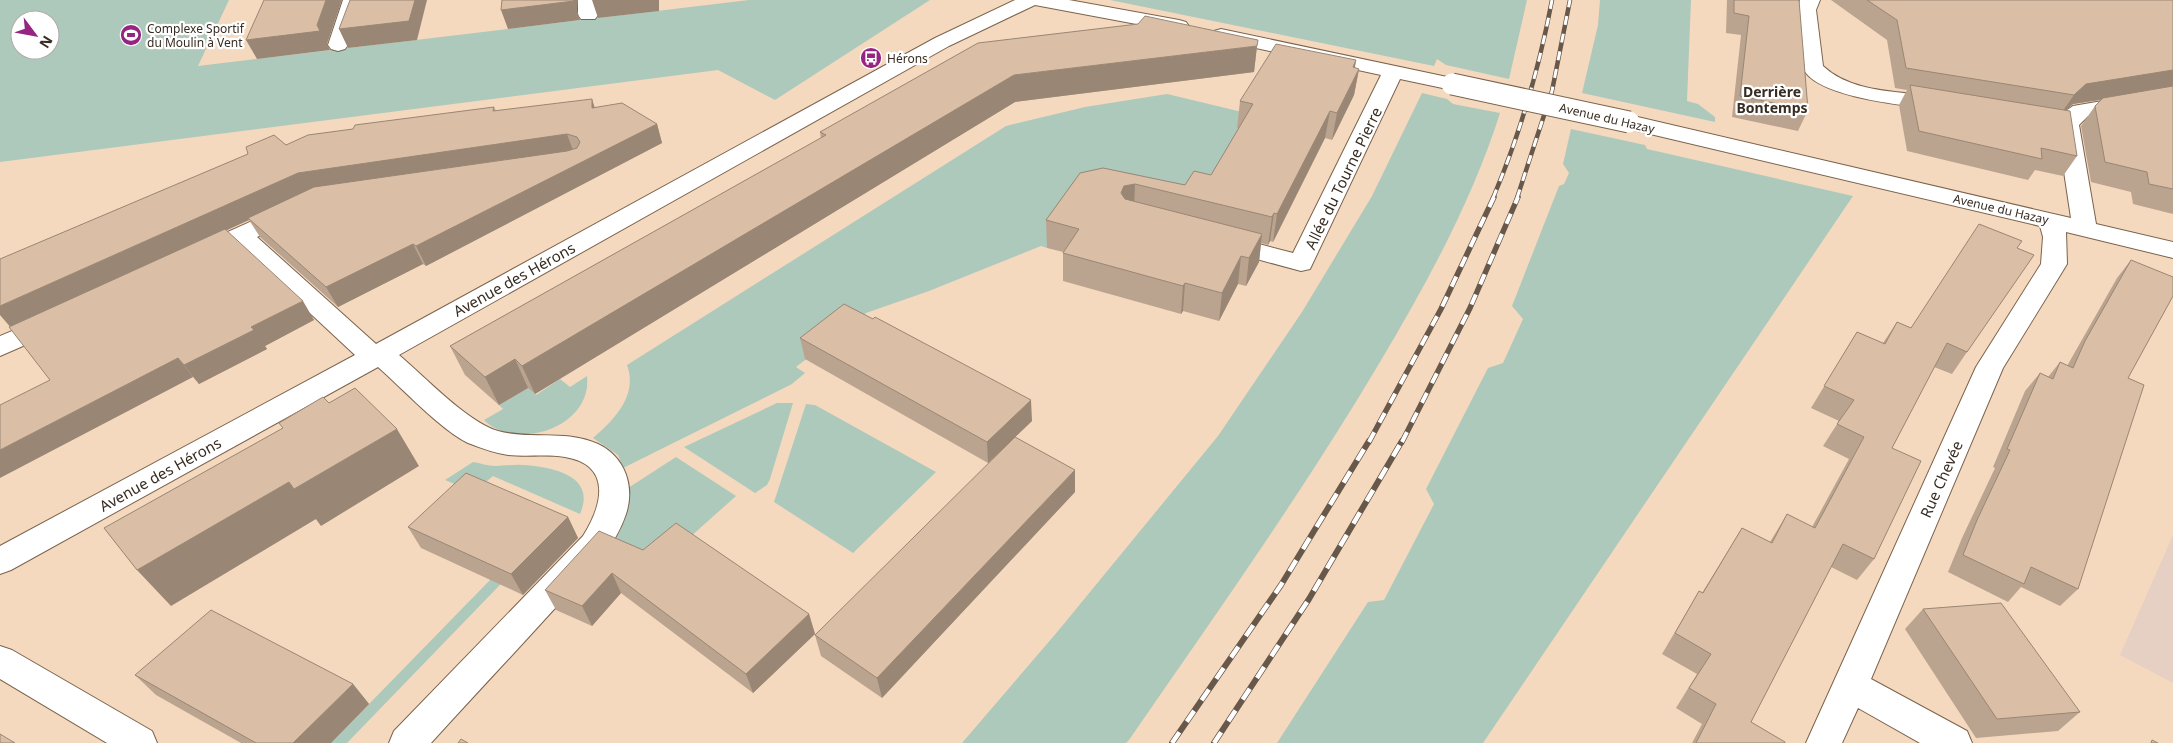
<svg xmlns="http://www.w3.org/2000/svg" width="2173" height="743" font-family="'Noto Sans',sans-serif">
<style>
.education{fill:#e6d0c3}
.green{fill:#adc9bb;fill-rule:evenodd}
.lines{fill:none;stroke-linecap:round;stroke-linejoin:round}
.minor-casing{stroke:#7b634c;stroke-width:2}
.minor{fill:#fff;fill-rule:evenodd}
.rail-far2-casing{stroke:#68584a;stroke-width:4.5}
.rail-far1-casing{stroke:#68584a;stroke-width:5.5}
.rail-casing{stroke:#68584a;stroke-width:6}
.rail-far2{stroke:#fff;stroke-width:3;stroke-dasharray:9;stroke-linecap:butt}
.rail-far1{stroke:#fff;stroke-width:4;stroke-dasharray:11;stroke-linecap:butt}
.rail{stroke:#fff;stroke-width:4.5;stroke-dasharray:13;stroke-linecap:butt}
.minor-bridge-casing{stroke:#7b634c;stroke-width:23;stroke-linecap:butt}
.minor-bridge{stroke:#fff;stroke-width:21}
.wall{fill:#bba48f}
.shaded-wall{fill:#998674}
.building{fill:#dabfa6;stroke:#998674}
.labels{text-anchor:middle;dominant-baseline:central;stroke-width:4.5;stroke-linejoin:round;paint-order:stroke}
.far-poi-label{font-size:12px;fill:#372c22;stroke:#fff;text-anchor:start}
.far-street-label{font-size:12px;fill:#372c22;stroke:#fff}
.far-neighbourhood-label{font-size:14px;font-weight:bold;fill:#372c22;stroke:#fff}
.street-label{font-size:15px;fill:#372c22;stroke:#fff}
</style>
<rect width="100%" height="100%" fill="#f5d9bf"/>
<path class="education" d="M2173,535V683L2120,655Z"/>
<path class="green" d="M0,0H229L198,66L749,0H930L775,100L718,70L0,162ZM20,20H50V50H20Z
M1110,0H1527L1509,79L1446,65L1437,59L1434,66Z
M1600,0H1691L1687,101L1698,104L1715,117V122L1582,93L1598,25Z
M1422,93L1447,99L1453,104L1500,113C1472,201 1427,283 1380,362C1303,492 1215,615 1129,740L1126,743H962L1058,631L1218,436L1302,312L1372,196Z
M1167,94L1259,116L1237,128L1250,131L1209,203L1047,248L1041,246L929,291L866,313L796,367L805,373L792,384L623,468L618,455L593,438C615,419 638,395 627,365L1006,126L1085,107Z
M1571,129L1645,145L1647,149L1853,196L1483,743H1277L1368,602L1384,600L1434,504L1426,489L1488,368L1503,363L1523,319L1512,306L1559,186L1564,184L1569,173L1563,164Z
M587,376C593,428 515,452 484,420L503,409L499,405L528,388L536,395L560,379L570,387Z
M777,403H793L770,479L767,485L755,493L684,447Z
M806,404L815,405L936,472L853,553L774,502Z
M676,457L736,496L652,571L613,542L629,500L628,488Z
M473,462C480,463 488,466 496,466C505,466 514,464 523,465C552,467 597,475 580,514L493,476L474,492L445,480Z
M528,556L347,743H331L490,580Z"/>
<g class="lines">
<g class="minor-casing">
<path id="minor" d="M343,0H363L348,45L345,49L338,51L331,49L328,45Z
M578,0H598V15L595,19H581L578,15Z
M1015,0H1069L1179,20L1186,22L1189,26L1186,30L1179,32L1035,5L949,46L399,355C424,376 467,422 498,431C531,440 565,429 598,444C625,457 635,486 626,514C612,556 575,586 546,618C508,660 469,701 431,743H389L394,731L583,536C602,506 613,465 565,457C546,454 527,457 508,455C495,453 481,448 468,443C441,430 402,388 378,367L11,570L0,574V546L355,355L238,246L210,260L201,262L192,260L189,254L192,248L281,208L289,206L297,208L301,213L297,218L257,237L376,344L935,38Z
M1800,0H1820L1816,10L1823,66C1855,96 1908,90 1948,99L1951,104L1948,109L1940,110C1911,106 1815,98 1803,68C1800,61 1801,50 1800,42C1798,27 1795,14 1800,0Z
M1221,29L1452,78L1459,80L1462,84L1459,88L1452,90L1400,79L1310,269L1301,271L1216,248L1213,243L1216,238L1225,235L1293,253L1381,75L1214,39L1211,35L1214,31Z
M2173,89V101L2088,116L2079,125L2096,224L2173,242V258L2066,232L2067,264L2003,368L1871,679L1967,731L1972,743H1920L1858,708L1842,743H1806L1976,367L2041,264L2043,237L2040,226L1629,129L1621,127L1618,122L1621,117L1629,115L2071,218L2057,125L2064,112L2073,106Z
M53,314L62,317L66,323L62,329L0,356V336Z
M0,646L12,650L152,731L157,743H107L0,679Z"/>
</g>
<use href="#minor" class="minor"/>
<g class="rail-far2-casing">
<path id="rail-far2" d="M1493,198C1520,134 1539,69 1552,0
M1517,198L1552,91L1570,0"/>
</g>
<g class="rail-far1-casing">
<path id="rail-far1" d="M1369,442L1441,309L1494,197
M1402,442L1470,308L1518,197"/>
</g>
<g class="rail-casing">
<path id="rail" d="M1172,743L1281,585L1369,441
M1214,743L1309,599L1402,441"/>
</g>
<use href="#rail-far2" class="rail-far2"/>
<use href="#rail-far1" class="rail-far1"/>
<use href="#rail" class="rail"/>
<g class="minor-bridge-casing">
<path id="minor-bridge" d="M1452,84L1629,122"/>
</g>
<use href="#minor-bridge" class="minor-bridge"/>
</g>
<path class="wall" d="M1727,0H1799L1808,110L1798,131L1732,117L1741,35L1726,33Z
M1831,0H2173V214L2133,204L2131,192L2091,182L2081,126L2095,106L2101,100L2073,104L2065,111L2077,156L2063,176L2035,170L2028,180L1907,151L1899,105L1907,90L1895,88L1887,40Z
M1257,46L1254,72L1015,102L535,394L528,388L499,405L465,375L450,346L821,138L820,132Z
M1356,60L1355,68L1359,69L1354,95L1332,140L1325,138L1273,242L1270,241L1268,245L1261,243L1259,262L1246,286L1238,284L1219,321L1183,311L1181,314L1063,281V252L1047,248L1046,220L1080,173L1185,185L1211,175L1239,129L1237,128L1240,101Z
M494,107L496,111L595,107L657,124L662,143L426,266L423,264L338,307L260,237L249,220L226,230L314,320L265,346L267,349L199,384L193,377L50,380L286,145Z
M2017,248L1967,352L1952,374L1934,367L1892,448L1874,559L1857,580L1831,567L1751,722L1785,743H1692L1702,724L1676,708L1697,674L1662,654L1699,591L1702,593L1742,528L1770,542L1787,514L1812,527L1849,459L1823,446L1839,421L1811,408L1857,332L1883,343L1897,322L1911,328Z
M2131,260L2128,378L2078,589L2060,606L2021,587L2008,602L1948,572L1962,538L1995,468L1993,467L2025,391L2040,373L2048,377L2060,362L2067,366L2117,278Z
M800,338L1032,421L988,463L805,359Z
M1075,492L882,698L821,656L815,635Z
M568,517L578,538L523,595L421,548L408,527Z
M643,550L809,614L815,634L753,693L621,593L592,626L556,610L545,590Z
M1923,609L2080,712L2058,731L1976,738L1905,629Z
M135,675L353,684L369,704L331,743H241L156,695Z"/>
<path class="shaded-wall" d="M326,0H342L327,44L330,50L257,59L246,40L317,25Z
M415,0H427L417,40L348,48L339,29Z
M571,0H578L577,10L580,20L508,29L501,10Z
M592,0H659V11L598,18Z
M1257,46L1254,72L1015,102L535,394L522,366L1014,75Z
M1356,60L1352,82L1359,69L1354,95L1332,140L1337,113L1353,67Z
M2173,70V88L2073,104L2060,115L2074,95L2086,84Z
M592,99L598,118L592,108Z
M1330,111L1325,138L1273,242L1277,214Z
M657,124L662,143L426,266L416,246Z
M567,134L574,153L248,218L249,220L12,329L0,315V306L298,173Z
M1135,184L1134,211L1121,193L1124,186Z
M1274,213L1270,241L1268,245L1272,217Z
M1262,234L1259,262L1246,286L1249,258Z
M413,244L423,264L338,307L326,287Z
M1241,256L1238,284L1219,321L1222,293Z
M1185,283L1183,311L1181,314L1183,286Z
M303,301L314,320L265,346L267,349L199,384L184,365L251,327Z
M178,358L193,377L0,478V450Z
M515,359L528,388L499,405L485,377Z
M1031,400L1032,421L988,463L987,442Z
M397,429L419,466L321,526L294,489Z
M1075,470V492L882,698L877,678Z
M289,482L316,519L171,606L137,570Z
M568,517L578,538L523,595L511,574Z
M612,573L621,593L592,626L582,606Z
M809,614L815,634L753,693L746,674Z
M353,684L369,704L331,743H293Z"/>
<path class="building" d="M264,0H326L317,25L320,31L246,40Z
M350,0H415L409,21L339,29Z
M502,0H573L574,1L501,10Z
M1734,0H1799L1808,110L1740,96L1749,16L1734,13Z
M1867,0H2173V70L2086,84L2074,95L1906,68L1897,20Z
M1145,16L1258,40L1257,46L1014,75L522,366L515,359L485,377L450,346L826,135L820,132L978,43L1138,24Z
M1276,44L1356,60L1353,67L1359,69L1337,113L1330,111L1277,214L1274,213L1272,217L1135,184L1124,186L1121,193L1125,199L1262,234L1249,258L1241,256L1222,293L1185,283L1183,286L1063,253L1079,229L1046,220L1080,173L1103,168L1185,185L1194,171L1211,175L1253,104L1240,101Z
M1910,85L2070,111L2077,156L2041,148L2042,159L1919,131Z
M2173,86V189L2149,184L2147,172L2105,162L2095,106L2103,98Z
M592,99V108L622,103L657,124L416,246L413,244L326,287L248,218L314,187L567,151L577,148L580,142L577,137L567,134L298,173L0,306V259L248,154L246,147L274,135L286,145L308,135L353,129L355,125L494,107L493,111Z
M1979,224L2022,241L2017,248L2034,255L1967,352L1947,343L1892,448L1921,461L1874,559L1843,544L1751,722L1785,742V743H1696L1716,704L1689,688L1711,654L1675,633L1699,591L1703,593L1742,528L1772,543L1787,514L1815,528L1864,437L1837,424L1854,400L1824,386L1857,332L1885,344L1897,322L1911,328Z
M225,229L303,301L251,327L254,330L184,365L178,358L0,450V405L50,380L9,327Z
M2131,260L2173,277V296L2128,378L2144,385L2078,589L2031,567L2024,584L1963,555L1977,520L2010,450L2007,449L2040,373L2053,379L2060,362L2073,368L2085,341Z
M844,304L873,319L875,317L1031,400L987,442L800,338Z
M355,388L397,429L294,489L289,482L137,570L104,528L283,428L279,423L323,397L329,403Z
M1015,437L1075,470L877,678L815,635Z
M466,473L568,517L511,574L408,527Z
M676,523L809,614L746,674L612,573L582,606L545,590L599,531L643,550Z
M2001,603L2080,712L1997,719L1923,609Z
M211,610L353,684L293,743H256L135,675Z
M0,734L15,743H0Z
M461,739L468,743H458Z
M2152,740L2158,743H2151Z"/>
<defs>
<g id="stadium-disc" transform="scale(1.125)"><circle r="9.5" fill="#952482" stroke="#fff"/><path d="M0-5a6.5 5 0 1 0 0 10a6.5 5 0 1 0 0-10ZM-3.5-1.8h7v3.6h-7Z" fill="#fff"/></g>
<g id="bus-disc" transform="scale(1.125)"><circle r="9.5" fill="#952482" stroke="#fff"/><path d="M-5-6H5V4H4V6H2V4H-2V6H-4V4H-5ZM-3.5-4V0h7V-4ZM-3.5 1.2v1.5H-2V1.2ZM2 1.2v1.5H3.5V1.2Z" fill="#fff"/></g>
</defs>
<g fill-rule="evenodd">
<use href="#stadium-disc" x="131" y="35"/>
<use href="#bus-disc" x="871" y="58"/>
</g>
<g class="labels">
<g class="far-poi-label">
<text x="147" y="28">Complexe Sportif<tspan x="147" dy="14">du Moulin à Vent</tspan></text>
<text x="887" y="58">Hérons</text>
</g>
<g class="far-street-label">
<text transform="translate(1607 118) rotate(13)">Avenue du Hazay</text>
<text transform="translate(2001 209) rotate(13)">Avenue du Hazay</text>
</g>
<g class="far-neighbourhood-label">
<text x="1772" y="91">Derrière<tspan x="1772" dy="16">Bontemps</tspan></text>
</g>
<g class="street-label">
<text transform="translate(1343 178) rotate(-64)">Allée du Tourne Pierre</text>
<text transform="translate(514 279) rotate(-29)">Avenue des Hérons</text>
<text transform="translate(160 474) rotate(-29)">Avenue des Hérons</text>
<text transform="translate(1941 479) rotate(-66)">Rue Chevée</text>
</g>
</g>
<g transform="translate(35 35) rotate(122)"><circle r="24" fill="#ffffff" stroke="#afaba7"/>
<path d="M0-4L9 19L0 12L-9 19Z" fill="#952482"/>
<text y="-8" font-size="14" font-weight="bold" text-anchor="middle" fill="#372c22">N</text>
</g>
</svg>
